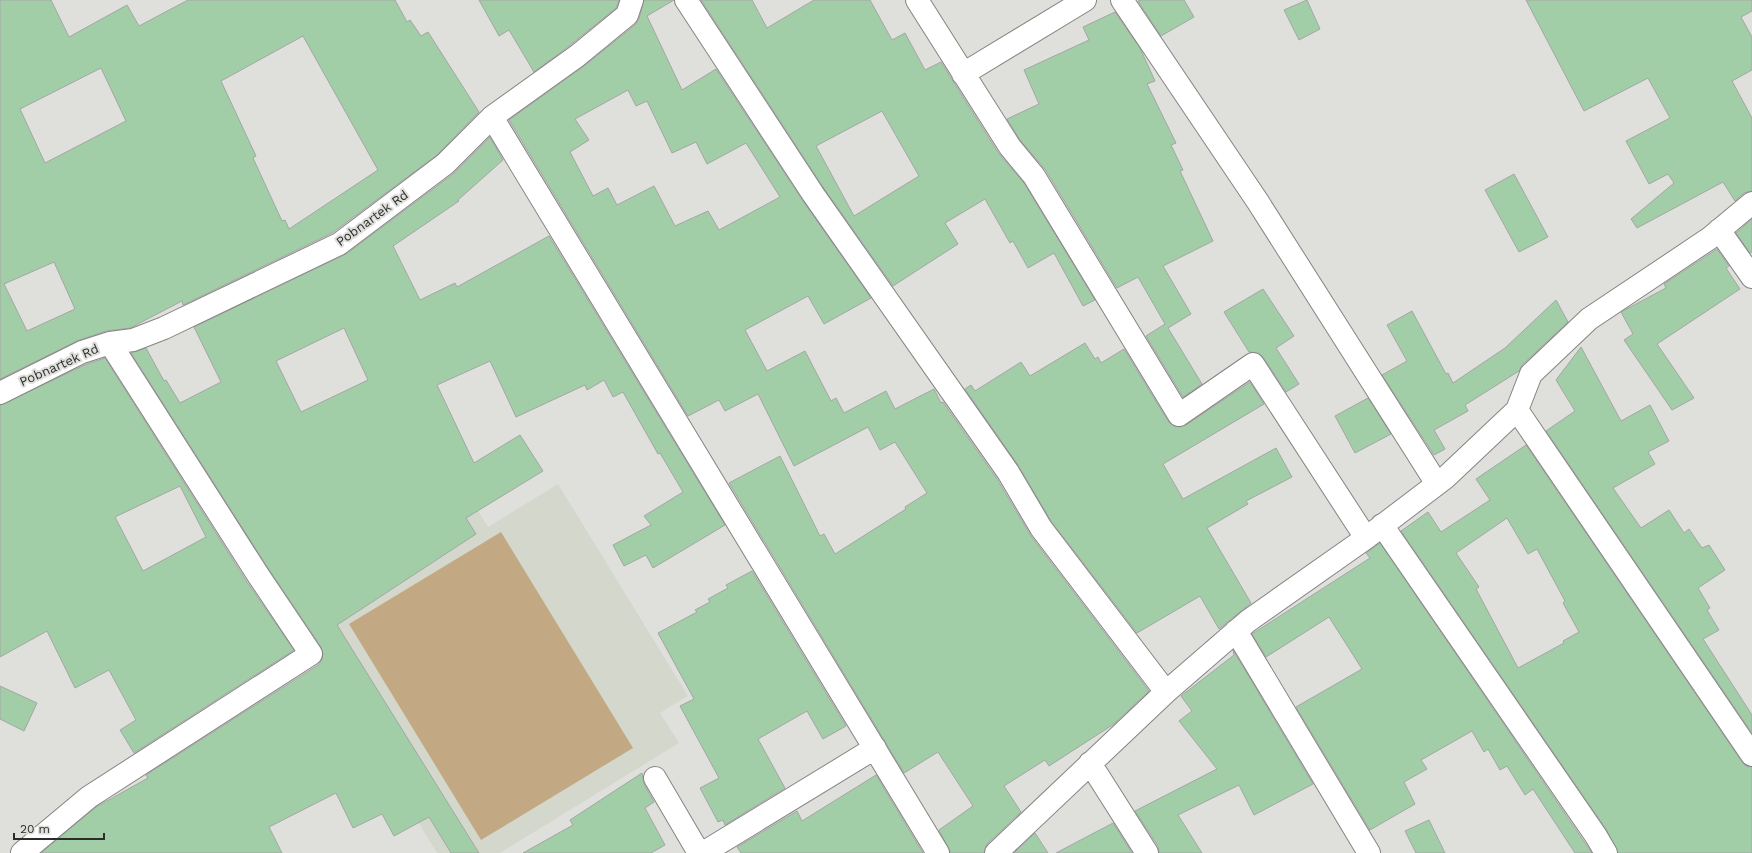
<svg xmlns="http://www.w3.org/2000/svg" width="1752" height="853" font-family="'Work Sans',sans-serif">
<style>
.built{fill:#d3d7cc;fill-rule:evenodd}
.green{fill:#c3a983}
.building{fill:#a2cea7;stroke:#a3a6a4;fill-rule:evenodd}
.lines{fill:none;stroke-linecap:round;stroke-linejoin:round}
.street-casing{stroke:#848582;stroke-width:24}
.street{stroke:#fff;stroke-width:22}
.labels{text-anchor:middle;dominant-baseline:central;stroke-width:4;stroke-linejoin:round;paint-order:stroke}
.street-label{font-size:13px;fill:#2c2d2b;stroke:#dfe0dc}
</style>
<rect width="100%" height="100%" fill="#dfe0dc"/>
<path class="built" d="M558,484L688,696L660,713L679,743L500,853H479L342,634L323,646L451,853H437L280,598L463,486L488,527ZM451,495L476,534L310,642L284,604Z"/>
<path class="green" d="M501,532L633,748L481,840L349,624Z"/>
<path class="building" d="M0,0H51L69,37L127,5L139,26L188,0H395L407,22L410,20L421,36L428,32L479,112L437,155L332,233L183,305L182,301L130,328L106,331L77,341L0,379ZM303,36L378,170L289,229L285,220L282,221L253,158L256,156L221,81ZM101,68L126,121L45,163L20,109ZM54,262L75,309L27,331L4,284Z
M479,0H619L616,8L569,46L534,72L509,30L499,36Z
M644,0H674L647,16L682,90L716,69L803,201L871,298L824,324L808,296L745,330L767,371L805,351L831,401L836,398L844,413L886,391L895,409L934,389L941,403L943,402L997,479L1031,536L1149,691L1114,724L1049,766L1045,760L1004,786L1021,812L987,844L984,853H951L939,830L973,806L938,752L904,773L729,483L780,456L820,536L824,534L835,554L906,509L905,507L927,493L895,442L880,450L868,427L794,466L758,394L725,411L719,400L688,416L509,120L584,66L635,25L639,19ZM628,90L636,106L647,101L672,153L696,142L707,164L746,143L780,197L719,230L708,211L675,226L654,186L617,205L608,188L593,196L570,152L589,140L575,119Z
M701,0H752L767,28L814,0H870L892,40L905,33L925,70L941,62L999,154L1024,183L1095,300L1083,306L1054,253L1028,268L1013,241L1010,243L985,199L945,223L958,244L893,286L823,187ZM882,111L919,176L854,216L816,146Z
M1141,0H1184L1194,17L1161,36L1138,1Z
M1307,0L1320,29L1299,40L1284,10Z
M1526,0H1752V11L1741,17L1752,37V70L1732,81L1752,118V191L1744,193L1735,201L1723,182L1637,228L1631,219L1674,183L1668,174L1649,184L1626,141L1670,118L1648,78L1584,111Z
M1115,12L1140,48L1155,81L1147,84L1176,143L1171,145L1183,170L1180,171L1213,241L1163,266L1191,314L1168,328L1202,384L1183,397L1146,336L1165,324L1138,277L1117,288L1045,169L1020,140L1007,119L1039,104L1024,70L1089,40L1083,27Z
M490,137L503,160L458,200L459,201L393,246L420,300L455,283L457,287L549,236L725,525L653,568L646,555L624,566L613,545L651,525L644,516L683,492L660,453L658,454L623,392L613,397L604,380L587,390L585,385L516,417L490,361L437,385L474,463L520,435L543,471L466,518L476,534L337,625L479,853H451L429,817L394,836L382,814L353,828L336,793L269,827L282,853H41L96,807L148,778L146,775L318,665L322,660L323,654L321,647L268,568L131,353L146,348L164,381L166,380L180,403L221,382L194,327L346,254L453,174ZM344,328L368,380L301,412L276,361Z
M1514,174L1548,237L1519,252L1485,190Z
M1752,219V252L1750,253L1736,233Z
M1717,249L1729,266L1726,268L1740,289L1657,344L1694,398L1672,410L1624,340L1633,334L1621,312L1666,288L1664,284Z
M1263,289L1294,336L1276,348L1299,384L1286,392L1263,357L1258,353L1249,352L1224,312Z
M1556,300L1568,322L1522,365L1519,371L1465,405L1468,411L1434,430L1445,449L1434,455L1382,375L1407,361L1387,325L1412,311L1446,374L1448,373L1453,383L1505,348Z
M1085,343L1095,359L1098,357L1101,363L1124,349L1168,421L1174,426L1180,427L1186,425L1250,382L1264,404L1163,464L1183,499L1276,448L1292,477L1246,501L1248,504L1207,528L1251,603L1219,629L1200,596L1137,633L1051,521L1018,465L965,389L971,385L975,391L1021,362L1030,376Z
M1581,347L1621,421L1650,405L1669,441L1648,452L1655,464L1613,488L1641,528L1669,510L1684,533L1689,529L1702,548L1709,545L1725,570L1698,588L1710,608L1707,610L1719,630L1703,639L1752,715V733L1546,431L1575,411L1556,380Z
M105,358L247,582L294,650L134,753L120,730L136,720L109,670L75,688L47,631L0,657V405L87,364ZM180,486L206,537L143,571L115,517Z
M1368,398L1391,434L1355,453L1335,416Z
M1526,445L1742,762L1746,766L1752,767V853H1618L1606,829L1401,531L1428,512L1441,532L1490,500L1476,479ZM1507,518L1528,554L1537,549L1565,601L1563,603L1579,632L1563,641L1564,643L1518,668L1476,589L1479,587L1456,553Z
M1380,543L1585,843L1592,853H1575L1533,789L1525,795L1507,766L1500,770L1488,749L1484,752L1472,731L1421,760L1427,769L1404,782L1415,804L1370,830L1296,707L1362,669L1329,617L1266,657L1252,634L1370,558L1366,553Z
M752,571L846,726L823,739L807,711L758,739L785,788L725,825L723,820L718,822L700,788L719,778L680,706L694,699L658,633L697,612L695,610L710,602L708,599L728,588L726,585Z
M1233,650L1313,784L1254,815L1239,785L1178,815L1202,853H1159L1158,846L1135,811L1217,769L1179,721L1192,711L1181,696L1234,655Z
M0,686L37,703L24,731L0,719Z
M642,773L644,784L654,802L645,808L665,845L651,853H523L573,825L570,820Z
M876,775L923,853H741L737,847L797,811L802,821Z
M1429,820L1445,853H1416L1405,831Z
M1113,823L1132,853H1056Z
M1035,833L1048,853H1014Z"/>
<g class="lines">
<g class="street-casing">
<path id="street" d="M686,0L813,194L1008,472L1041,528L1166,692
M917,0L1010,147L1034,176L1179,415L1253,364L1366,538
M1122,0L1258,202L1437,484
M963,74L1085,0
M492,117L938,853
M1719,230L1752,277
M0,393L82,352L110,343L133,340L164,328L339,244L445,164L492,117L577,56L627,15L632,0
M1517,410L1752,755
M1382,525L1596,836L1606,853
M1236,631L1369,853
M1090,763L1147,853
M655,778L699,853
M22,853L89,797L311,654L258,575L110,343
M703,853L875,748
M996,853L1166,692L1248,621L1366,538L1445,478L1517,410L1531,374L1589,319L1710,238L1752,203"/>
</g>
<use href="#street" class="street"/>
</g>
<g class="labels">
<g class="street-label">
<text transform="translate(372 218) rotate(-36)">Pobnartek Rd</text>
<text transform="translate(59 365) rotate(-24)">Pobnartek Rd</text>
</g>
</g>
<path d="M14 833v6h90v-6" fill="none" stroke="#2c2d2b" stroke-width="2"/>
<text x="20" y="833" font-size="12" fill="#2c2d2b" stroke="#dfe0dc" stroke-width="3" paint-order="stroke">20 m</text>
</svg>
